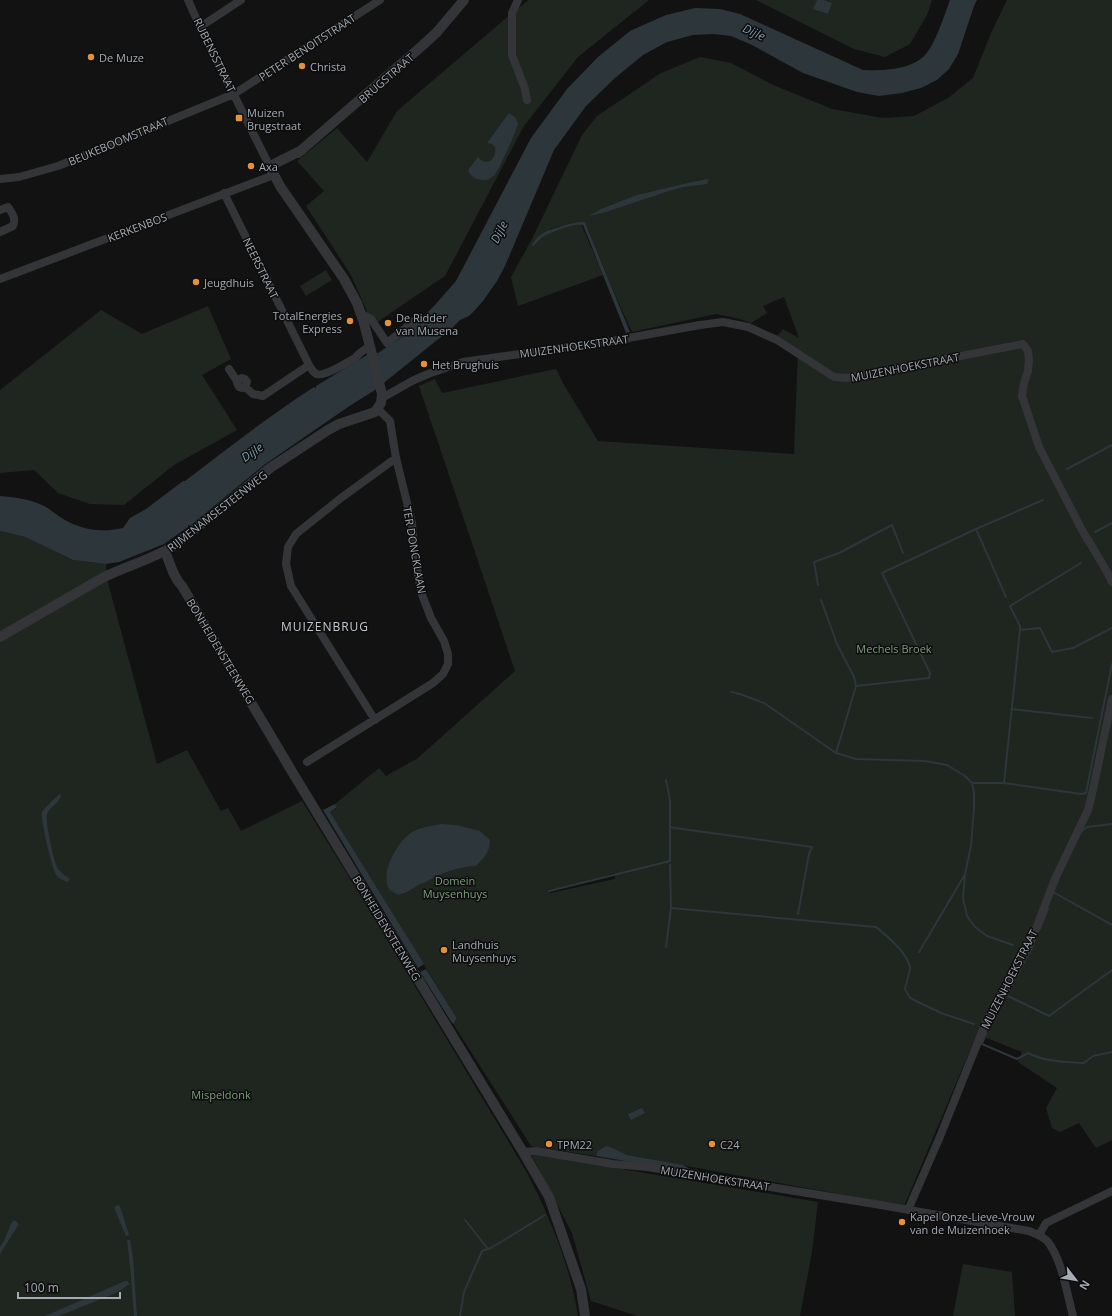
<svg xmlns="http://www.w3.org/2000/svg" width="1112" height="1316" font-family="'Open Sans',sans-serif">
	<rect width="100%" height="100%" fill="#121213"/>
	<path fill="#1f261f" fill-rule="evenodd" d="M529 0H649L578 57 524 126 445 276 373 325 351 275 306 206 324 191 297 161 337 128 367 162 397 111 512 13Z
		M756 0H932L927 15 910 44 885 57 854 49Z
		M1007 0H1112V1140L1096 1148 1079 1123 1060 1132 1052 1128 1046 1108 1057 1088 1018 1062 1022 1052 977 1034 904 1206 627 1155 619 1152 597 1154 596 1156 531 1146 454 1025 456 1020V1017L330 812 337 808 335 804 379 768 386 776 418 758 515 671 419 386 435 379 442 393 556 369 564 385 598 441 794 454 798 350 777 336 783 329 799 338 784 297 763 306 767 313 751 323 737 318 716 314 632 332 614 292 585 222 572 223 550 229 541 238C553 231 568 225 581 224L603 275 518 306 511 277 533 237 582 135 597 116 661 73 700 57 731 63 771 84 832 109 883 118 914 116 948 98 973 78 991 33ZM615 873V879L550 893 548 890 570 886Z
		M326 270 332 280 306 296 300 286Z
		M208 306 231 359 202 375 237 430 174 465 124 505 90 504 58 493 34 470 0 473V390L101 310 142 334Z
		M0 531 25 537 73 560 106 564 108 583 157 764 187 750 221 811 228 808 241 831 302 801 362 898 526 1171C550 1217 570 1265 578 1316H0Z
		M538 1155 818 1202 812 1252 800 1316H637L591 1301 572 1233 532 1156Z
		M963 1264 1012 1272 1015 1316H953Z"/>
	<path fill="#2c363b" d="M817 0H824L832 3 828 14 813 9Z
		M950 0H977L974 6 958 54 949 69 937 80 921 88 902 93 879 96 857 92 803 73 752 45 731 36 713 34 693 35 667 42 643 55 615 78 586 106 554 150 505 266 497 281 483 301 475 310 469 316 460 320 452 328 375 390 351 405 264 465 190 526 188 525V527L164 544 119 562 106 564 73 560 25 537 0 531V496C14 497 29 499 42 505 49 508 54 513 60 517 81 530 99 533 123 528L130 518 146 509 183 481H185C228 448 269 416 314 387L316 388V386L367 355 378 353 384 349 403 336 434 306 456 281 531 138 567 89 598 57 630 31 666 15 695 8 720 9 740 14 863 70C882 71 912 70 926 54 936 42 944 16 950 0Z
		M509 113 516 118 518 124 512 140 499 168 494 176 487 180C479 180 471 179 468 170L478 157C487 168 497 159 495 147L492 144 487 143Z
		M709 179 707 184 683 187 669 191 606 212 589 216 601 209 637 195 692 182Z
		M582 222H585L587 227 630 332 626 333 583 225C574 223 551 232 543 237 539 239 537 243 533 246L532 245C539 232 549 230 562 226 569 224 575 222 582 222Z
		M60 794H61C61 803 50 806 47 814 45 821 54 863 58 869 61 873 66 876 70 879L68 882C65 881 59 879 57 876 52 871 40 817 42 812 44 808 56 797 60 794Z
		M335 804 337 807 330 812 424 964 418 968 323 810Z
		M441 824 456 825 480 831 490 840C490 852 484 858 476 866 456 867 441 873 424 883H422C412 888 410 892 398 895 396 893 392 892 390 890 378 874 399 838 414 831 422 827 432 826 441 824Z
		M426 969 456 1017V1020L454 1024 452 1023 420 972Z
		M642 1108 645 1113 631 1120 628 1114Z
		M606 1146 610 1147 627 1155 683 1165 690 1169 698 1170 697 1173 596 1156 598 1151Z
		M117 1205 120 1206 129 1235 126 1236 115 1210V1207Z
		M14 1220 19 1224 0 1254V1247L4 1241 11 1224Z
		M127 1240H130L133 1257 137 1316H134L130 1266Z
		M125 1281H127L130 1284 116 1293 59 1316H45Z"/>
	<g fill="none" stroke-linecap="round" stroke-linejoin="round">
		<path stroke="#2c363b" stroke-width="2" d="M1067 469 1112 445
			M1095 532 1112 523
			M818 585 814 562 839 553 892 525 903 553
			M1006 597 976 529 1043 500
			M821 600 837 644 854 677 856 686
			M1020 630 1040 628 1052 652 1073 648 1112 628
			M731 692 740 694 764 703 836 753 856 759 925 761 947 765 965 776 972 783 974 792V808L971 846 965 874 963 898 967 916 975 927 987 936 1013 945
			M1012 709 1092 718
			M836 753 856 686 929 678 930 673 882 573 976 529
			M666 780 670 800V827
			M972 783H1004L1020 630V626L1010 606 1081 563
			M1004 783 1081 794 1086 793 1112 664
			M1081 832 1087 827 1112 824
			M670 865 671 908
			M549 891 670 861V827L675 828 812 847 809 854 798 914
			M1053 892 1112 925
			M1040 929 1048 909
			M1033 946 1006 995 1049 1016 1112 970
			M666 947 671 908 876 927C887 936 908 953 910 968 910 970 906 985 905 989L910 998 941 1013 974 1024
			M919 952 964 876
			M997 1011 1003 1001
			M986 1033 982 1044 1017 1059 1028 1053C1046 1062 1065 1062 1084 1063L1093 1056 1112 1052
			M465 1220 488 1249
			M460 1316 464 1292 482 1251 491 1248 545 1215"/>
		<path stroke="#333538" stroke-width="8" d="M188 0 200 27 270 167
			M518 0 512 13V55L525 89 527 100
			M200 27 241 0
			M0 179 19 177 58 166 234 94 380 0
			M224 193 309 365C311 368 313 373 317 374 324 377 348 362 355 358 360 353 363 349 370 347
			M0 210 8 207C13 214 16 219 13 226L0 232
			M0 279 274 175
			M362 314 371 319 387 343 414 321
			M229 369 237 381
			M245 387 247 382 245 379 242 378 238 380 237 383 239 387 242 388 245 387 253 394 263 396 309 365
			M382 398 412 381 428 374 463 362 612 341 700 325 723 322 748 327 777 340 834 377 846 378 1023 344 1028 351 1029 360 1028 371 1024 383 1022 396 1039 447 1082 530 1106 570 1112 582
			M375 720 291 586 286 564 288 547 296 534 341 498 396 458
			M307 762 433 683 443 674 448 664V654L444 641 431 618 421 592 415 559 412 523 396 458 390 421 378 409
			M523 1152 536 1151 613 1164 647 1167 875 1204 1029 1231C1036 1234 1043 1236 1048 1242 1062 1260 1067 1294 1073 1316
			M908 1210 939 1139 986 1022 1032 939 1055 879 1088 810 1092 794 1112 699
			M1039 1235 1046 1223 1112 1191"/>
		<path stroke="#333538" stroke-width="10" d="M298 153 423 45 437 32 464 0
			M165 551C170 563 173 577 182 586L294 775 523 1152 549 1197 581 1289 585 1316
			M0 637 104 577C127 566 152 559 174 546L270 468 328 430 339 424 375 412 381 403 382 394 364 323 357 303 344 279 280 186 270 167 276 163 302 150"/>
	</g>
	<g fill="#e49139" stroke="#0d0d0e" stroke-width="1.5">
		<circle cx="91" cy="57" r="4"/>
		<circle cx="302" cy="66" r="4"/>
		<rect x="235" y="114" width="8" height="8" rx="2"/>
		<circle cx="251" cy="166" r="4"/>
		<circle cx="196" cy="282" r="4"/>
		<circle cx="350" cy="321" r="4"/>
		<circle cx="388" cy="323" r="4"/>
		<circle cx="424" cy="364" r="4"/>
		<circle cx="444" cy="950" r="4"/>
		<circle cx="549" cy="1144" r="4"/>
		<circle cx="712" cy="1144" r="4"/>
		<circle cx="902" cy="1222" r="4"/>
	</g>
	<g text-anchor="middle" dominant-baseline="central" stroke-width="3" stroke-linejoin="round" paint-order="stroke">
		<g font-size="11" fill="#a4abb3" stroke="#0d0d0e">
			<text transform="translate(307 47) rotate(-33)">PETER BENOITSTRAAT</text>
			<text transform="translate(215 55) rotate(64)">RUBENSSTRAAT</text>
			<text transform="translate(386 78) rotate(-41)">BRUGSTRAAT</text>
			<text transform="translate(118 141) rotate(-23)">BEUKEBOOMSTRAAT</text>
			<text transform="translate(137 227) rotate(-21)">KERKENBOS</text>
			<text transform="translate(261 268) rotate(64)">NEERSTRAAT</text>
			<text transform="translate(574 346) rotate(-8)">MUIZENHOEKSTRAAT</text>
			<text transform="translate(905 367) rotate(-11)">MUIZENHOEKSTRAAT</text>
			<text transform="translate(217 511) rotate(-38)">RIJMENAMSESTEENWEG</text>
			<text transform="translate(415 550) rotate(80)">TER DONCKLAAN</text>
			<text transform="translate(221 651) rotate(59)">BONHEIDENSTEENWEG</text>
			<text transform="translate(387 928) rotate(59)">BONHEIDENSTEENWEG</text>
			<text transform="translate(1009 979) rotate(-63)">MUIZENHOEKSTRAAT</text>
			<text transform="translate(715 1178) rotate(9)">MUIZENHOEKSTRAAT</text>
		</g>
		<g font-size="11" fill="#a4abb3" stroke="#0d0d0e" text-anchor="start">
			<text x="99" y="57">De Muze</text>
			<text x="310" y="66">Christa</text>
			<text x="247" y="112">Muizen<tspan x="247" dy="13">Brugstraat</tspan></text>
			<text x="259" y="166">Axa</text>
			<text x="204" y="282">Jeugdhuis</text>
			<text x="342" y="315" text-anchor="end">TotalEnergies<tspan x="342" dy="13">Express</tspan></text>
			<text x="396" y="317">De Ridder<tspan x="396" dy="13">van Musena</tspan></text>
			<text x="432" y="364">Het Brughuis</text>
			<text x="452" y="944">Landhuis<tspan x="452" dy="13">Muysenhuys</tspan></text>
			<text x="557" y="1144">TPM22</text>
			<text x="720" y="1144">C24</text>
			<text x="910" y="1216">Kapel Onze-Lieve-Vrouw<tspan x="910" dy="13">van de Muizenhoek</tspan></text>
		</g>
		<g font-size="11" fill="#7f9d7c" stroke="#0d0d0e">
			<text x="894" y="648">Mechels Broek</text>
			<text x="455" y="880">Domein<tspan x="455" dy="13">Muysenhuys</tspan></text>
			<text x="221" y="1094">Mispeldonk</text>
		</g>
		<g font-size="12" font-style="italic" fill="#7d9dac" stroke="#0d0d0e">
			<text transform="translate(754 32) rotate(25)">Dijle</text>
			<text transform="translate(499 232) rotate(-63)">Dijle</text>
			<text transform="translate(252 452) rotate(-35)">Dijle</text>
		</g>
		<g font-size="12" letter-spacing="1" fill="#c5c9cf" stroke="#0d0d0e">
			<text x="325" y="626">MUIZENBRUG</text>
		</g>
	</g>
	<g transform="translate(1076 1280) rotate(121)" stroke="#0d0d0e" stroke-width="3" paint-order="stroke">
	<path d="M0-3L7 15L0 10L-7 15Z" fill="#a4abb3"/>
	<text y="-6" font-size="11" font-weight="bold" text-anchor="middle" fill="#a4abb3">N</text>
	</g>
	<path d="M18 1292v6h102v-6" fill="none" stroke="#a4abb3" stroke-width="2"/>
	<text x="24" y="1292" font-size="12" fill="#a4abb3" stroke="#0d0d0e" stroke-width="3" paint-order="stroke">100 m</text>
</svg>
